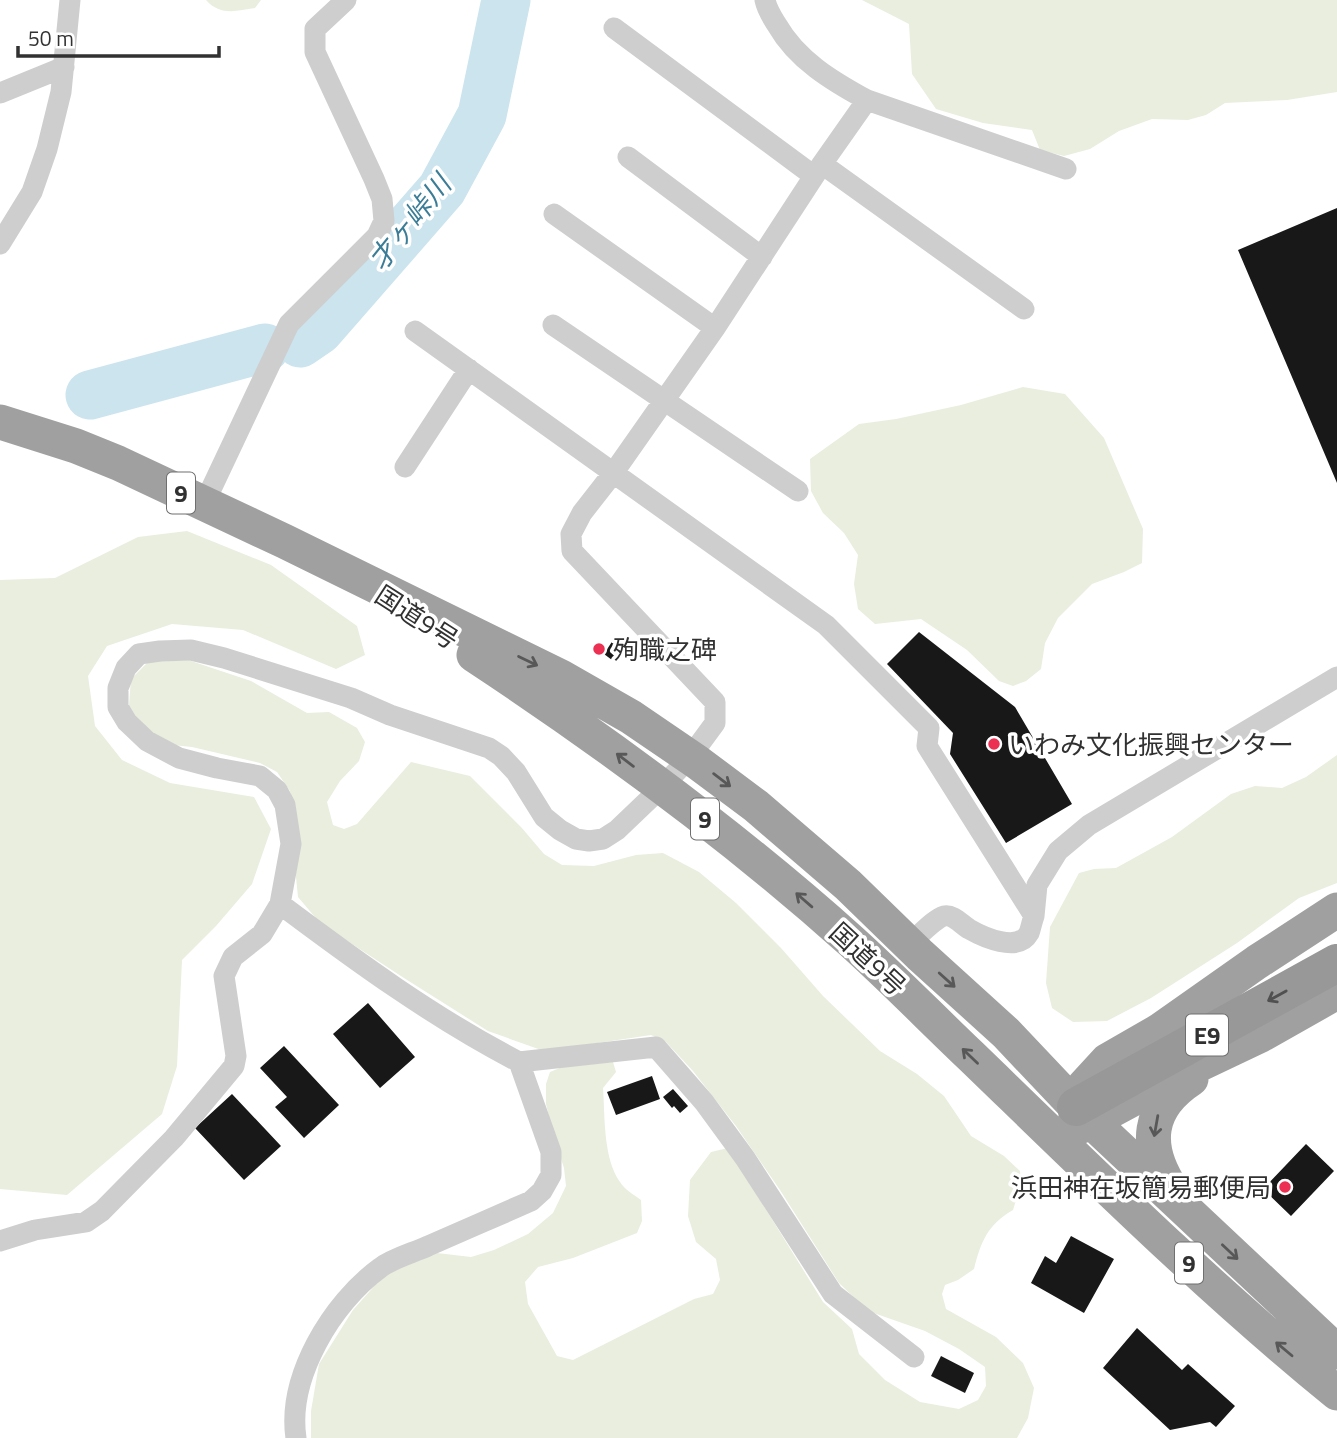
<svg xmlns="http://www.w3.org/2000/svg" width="1337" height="1438" font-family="'Titillium Web','Noto Sans JP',sans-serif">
	<rect width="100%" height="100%" fill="#fff"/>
	<path fill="#e9eedf" d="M206 0H261L255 8C236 11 220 16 206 0Z
		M862 0H1337V92L1287 100 1225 103 1206 115 1188 120 1152 119 1119 131 1090 149 1064 156 1040 150 1032 130 983 123 936 109 912 74 909 24Z
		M1023 387 1065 394 1104 438 1143 529 1142 563 1124 572 1092 584 1058 618 1045 643 1041 669 1026 681 1013 686 999 681 967 650 921 619 875 624 858 609 854 584 858 555 844 533 823 513 811 491 810 459 859 424 896 419 961 405Z
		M187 531 271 565 357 626 365 655 336 669 243 630 172 624 107 646 88 676 95 726 122 760 170 783 254 797 271 829 252 884 216 926 182 960 177 1066 162 1114 67 1195 0 1189V580L55 578 138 537Z
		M151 659 191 661 251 681 307 713 329 712 357 728 365 742 359 761 340 781 327 802 333 825 344 829 357 824 411 762 470 776 521 827 544 854 562 865 594 866 636 855 663 853 699 872 736 903 781 948 823 996 880 1051 917 1074 944 1096 971 1136 1004 1156 1020 1171 1021 1184 1013 1210C987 1225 981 1242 974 1269L958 1280 945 1285 942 1294 946 1309 996 1337 1023 1363 1034 1388 1028 1418 1017 1438H311V1411L319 1364 353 1310 386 1273 437 1253 471 1257 494 1250 528 1234 553 1213 566 1186 564 1168 553 1134 546 1104V1084L550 1072 562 1067 613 1062 616 1072 603 1088C605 1116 603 1158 620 1182 624 1189 634 1195 641 1200L642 1221 637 1233 573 1258 538 1267 525 1282 528 1304 557 1356 573 1360 694 1299 713 1294 720 1280 716 1259 696 1242 688 1216 690 1180 711 1152 728 1148 823 1302 852 1329 859 1354 885 1380 920 1402 959 1409 978 1400 986 1386 985 1367 959 1349 925 1331 868 1311 839 1283 780 1190 736 1126 693 1071 666 1042 651 1035 544 1051 488 1031 404 978 320 923 298 897 296 877 297 829 290 791 277 772 260 763 192 747 173 745 144 730 129 705 131 679Z
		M1337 755V883L1299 898 1237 943 1151 998 1107 1021 1073 1022 1052 1008 1046 983 1050 927 1079 873 1094 869 1116 868 1172 837 1231 794 1255 786 1282 788 1306 777Z"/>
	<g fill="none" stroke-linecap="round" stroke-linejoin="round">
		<path stroke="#cbe4ee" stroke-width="49" d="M300 343 319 330 442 189 482 115 506 0
			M90 395 265 348"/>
	</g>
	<path fill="#181818" d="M1337 208V483L1238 250Z
		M919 632 1015 707 1072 804 1006 843 950 754 953 733 887 664Z
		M615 637 623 643 612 660 604 654Z
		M368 1003 415 1057 380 1088 333 1034Z
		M284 1046 339 1105 304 1138 275 1107 287 1097 260 1068Z
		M652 1076 660 1099 616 1115 607 1092Z
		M673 1089 688 1106 680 1113 674 1106 672 1108 663 1097Z
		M232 1094 281 1146 244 1180 195 1128Z
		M1306 1144 1334 1171 1291 1216 1263 1189Z
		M1071 1236 1114 1259 1084 1313 1031 1283 1045 1256 1056 1263Z
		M1137 1328 1182 1370 1188 1364 1235 1406 1216 1427 1210 1422 1170 1430 1103 1368Z
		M941 1356 974 1373 965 1393 931 1376Z"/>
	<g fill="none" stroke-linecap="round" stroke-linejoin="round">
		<path stroke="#cecece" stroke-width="21" d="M765 0C767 10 772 17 777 25 797 60 832 81 867 100L1066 169
			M614 28 814 176
			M0 93 64 67
			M628 157 762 257
			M822 164 1024 309
			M554 214 715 328
			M0 244 32 192 47 149 61 92 70 0
			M553 325 798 491
			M415 331 826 625 929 728 927 746 1034 916C1032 921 1031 928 1029 933 1018 953 983 937 969 929 961 924 953 914 944 916 934 919 918 937 909 944
			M405 467 469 369
			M204 504 289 324 377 236 384 221 382 199 374 179 315 52V29L346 0
			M1034 916 1037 885 1058 851 1089 825 1337 677
			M519 1062 656 1047 704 1102 745 1158 833 1294 914 1357
			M0 1241 35 1230 86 1222 102 1211 174 1138 234 1066 236 1056 224 976 233 957 262 934 280 904
			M296 1438C287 1377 332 1303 380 1268 393 1258 413 1253 428 1246 462 1231 497 1216 531 1201L542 1191 551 1175V1152L519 1062C434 1018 356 961 280 904L291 844 285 805 277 790 260 776 217 768 179 758 147 741 127 722 118 707V688L126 668 139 654 160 651 191 650 224 658 351 698 390 715 489 748 501 756 516 772 544 817 560 830 576 839 589 841 603 839 617 830 662 787 690 757 715 723V702L572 551 571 534 582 513 614 472 715 328 822 164 867 100"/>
		<path stroke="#a0a0a0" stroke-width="35" d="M0 422 76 446 118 463 284 541 561 677 631 717 697 762 756 806 848 885 920 955 1006 1033 1076 1107 1337 1352
			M474 655C606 742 734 836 851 941 892 978 931 1018 971 1056 1090 1171 1208 1288 1337 1393
			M1076 1122V1107L1084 1086 1107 1061 1159 1031 1257 962 1337 910
			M1073 1129 1084 1125 1179 1074 1259 1036 1337 992
			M1172 1190C1143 1146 1147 1108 1191 1079"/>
		<path stroke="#989898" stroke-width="38" d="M1076 1107 1337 963"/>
	</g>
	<defs><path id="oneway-shaft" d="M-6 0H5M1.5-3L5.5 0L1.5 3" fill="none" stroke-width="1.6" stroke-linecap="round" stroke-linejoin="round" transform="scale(1.75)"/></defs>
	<g stroke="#585858">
		<use href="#oneway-shaft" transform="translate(528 661) rotate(26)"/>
		<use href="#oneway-shaft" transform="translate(625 760) rotate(-143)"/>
		<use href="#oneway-shaft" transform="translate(722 780) rotate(37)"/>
		<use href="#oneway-shaft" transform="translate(804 900) rotate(-139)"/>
		<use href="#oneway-shaft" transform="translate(947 980) rotate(42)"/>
		<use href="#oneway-shaft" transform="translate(970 1056) rotate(-136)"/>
		<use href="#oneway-shaft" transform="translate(1156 1126) rotate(100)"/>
		<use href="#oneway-shaft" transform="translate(1230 1252) rotate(43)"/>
		<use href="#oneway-shaft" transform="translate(1284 1349) rotate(-140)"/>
	</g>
	<use stroke="#505050" href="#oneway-shaft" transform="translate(1277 996) rotate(151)"/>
	<g fill="#eb3053" stroke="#fff" stroke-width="2.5">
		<circle cx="599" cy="649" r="7"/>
		<circle cx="994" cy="744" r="7"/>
		<circle cx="1285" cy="1187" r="7"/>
	</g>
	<g text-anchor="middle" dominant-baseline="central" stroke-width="7" stroke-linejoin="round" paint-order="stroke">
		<g fill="#fff" stroke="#6f6f6f" stroke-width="2">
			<rect x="167" y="472.5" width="28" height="41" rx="5"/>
			<rect x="691" y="798.5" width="28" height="41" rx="5"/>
			<rect x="1186" y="1014.5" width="42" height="41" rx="5"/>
			<rect x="1175" y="1242.5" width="28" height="41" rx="5"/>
		</g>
		<g font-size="24" font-weight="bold" fill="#313131">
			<text x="181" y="493">9</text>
			<text x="705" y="819">9</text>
			<text x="1207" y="1035">E9</text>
			<text x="1189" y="1263">9</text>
		</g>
		<g font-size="26" fill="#313131" stroke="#fff">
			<text transform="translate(417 617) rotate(33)">国道9号</text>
			<text transform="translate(868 959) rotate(43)">国道9号</text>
		</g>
		<g font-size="26" fill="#313131" stroke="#fff" text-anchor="start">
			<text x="613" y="649">殉職之碑</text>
			<text x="1008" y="744">いわみ文化振興センター</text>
			<text x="1271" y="1187" text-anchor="end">浜田神在坂簡易郵便局</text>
		</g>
		<g font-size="28" font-style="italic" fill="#3b7d97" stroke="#fff">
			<text transform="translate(409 222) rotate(-51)">才ヶ峠川</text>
		</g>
	</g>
	<path d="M18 46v10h201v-10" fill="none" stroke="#313131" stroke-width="3.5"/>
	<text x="28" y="46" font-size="21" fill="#313131" stroke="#ffffff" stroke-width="5" paint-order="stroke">50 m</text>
</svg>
